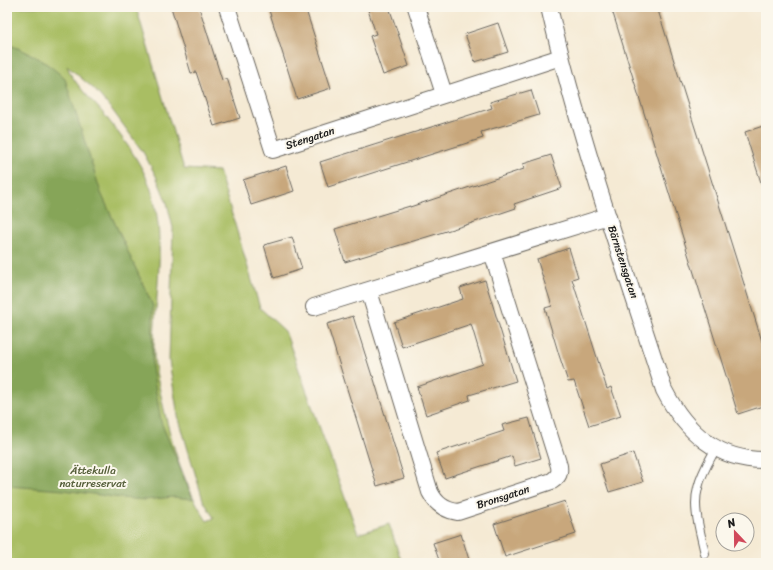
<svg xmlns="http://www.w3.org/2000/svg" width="773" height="570" font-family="Sriracha,sans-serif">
	<rect width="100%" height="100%" fill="#fbf7ec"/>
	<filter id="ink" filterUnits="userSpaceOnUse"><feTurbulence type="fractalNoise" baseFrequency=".025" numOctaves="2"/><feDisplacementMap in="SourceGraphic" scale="8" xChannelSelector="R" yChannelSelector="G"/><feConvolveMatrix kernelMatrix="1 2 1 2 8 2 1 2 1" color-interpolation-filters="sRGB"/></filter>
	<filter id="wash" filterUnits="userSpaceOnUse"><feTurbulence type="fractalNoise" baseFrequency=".012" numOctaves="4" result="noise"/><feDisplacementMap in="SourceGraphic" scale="16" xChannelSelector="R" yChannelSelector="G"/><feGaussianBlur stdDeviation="0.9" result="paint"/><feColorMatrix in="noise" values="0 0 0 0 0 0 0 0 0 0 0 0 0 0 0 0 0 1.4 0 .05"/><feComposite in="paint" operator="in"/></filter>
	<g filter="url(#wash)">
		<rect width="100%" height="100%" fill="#f5ead4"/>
		<path fill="#a9be63" stroke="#626d40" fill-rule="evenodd" d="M7 7H136L184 169 219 171 260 308 285 331 358 534 389 524 402 563H7ZM67 66 94 89 113 111 143 152 156 176 167 203 173 228 169 361 178 416 203 500 214 518 207 521C182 483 169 435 160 391 157 376 153 361 154 346 155 294 166 248 153 196 145 166 122 137 103 113 91 99 73 83 67 66Z"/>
		<path fill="#86a559" stroke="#51603a" d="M7 44C28 51 49 63 65 79L101 193 153 306 152 367 161 422 193 499 173 497 145 500 121 498 64 490 7 486Z"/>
		<g id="blocks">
			<path fill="#c8a77c" d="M171 7H199L222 80 227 78 240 118 214 126 196 72 191 73Z
				M268 7H305L331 88 297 99Z
				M367 7H389L409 66 383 75 370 36 376 34Z
				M611 7H657L766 354V405L738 414Z
				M498 23 508 52 475 62 465 34Z
				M531 90 539 115 481 132 483 138 328 187 320 162 492 108 490 102Z
				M766 125V188L763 189 745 132Z
				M551 155 562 188 514 204 516 208 469 224 345 262 335 229 410 206V207L524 169 523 164Z
				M286 166 294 191 251 205 243 180Z
				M292 237 302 269 274 278 264 245Z
				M569 248 578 277 572 279 607 389 611 387 621 416 589 426 574 381 568 382 559 355 545 308 552 306 537 259Z
				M485 280 516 381 469 395 470 400 426 415 417 387 483 364 471 324 402 347 394 322 463 299 460 288Z
				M353 316 372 376H373L404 478 377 486 327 324Z
				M529 418 541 458 515 466 512 456 445 478 436 453 504 431 502 425Z
				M633 453 643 482 609 492 600 464Z
				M565 501 576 534 505 557 494 524Z
				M461 534 470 563H440L433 543Z"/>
		</g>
	</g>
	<g filter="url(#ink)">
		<use href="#blocks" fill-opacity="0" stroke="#68645c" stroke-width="1"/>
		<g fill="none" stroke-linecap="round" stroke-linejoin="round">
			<g stroke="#68645c" stroke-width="10">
				<path id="lane" d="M705 554C701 533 692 509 698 488 701 474 709 461 716 448"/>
			</g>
			<g stroke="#68645c" stroke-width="18">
				<path id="street" d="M227 7 273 150 561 57
					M416 7 444 94
					M549 7C579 137 623 263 664 390 685 431 718 461 766 460
					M369 291 430 492C436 504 444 510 458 512L552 481C559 476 560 473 559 466L492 252
					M314 307 608 216"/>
			</g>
			<use href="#lane" stroke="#fff" stroke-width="8"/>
			<use href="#street" stroke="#fff" stroke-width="16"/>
		</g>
	</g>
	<g text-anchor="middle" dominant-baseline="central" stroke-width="4" stroke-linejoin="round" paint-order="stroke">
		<g font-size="11" fill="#1c1c1c" stroke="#fbf7ec">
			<text transform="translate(310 138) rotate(-18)">Stengatan</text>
			<text transform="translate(623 262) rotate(72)">Bärnstensgatan</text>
			<text transform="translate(503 497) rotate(-18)">Bronsgatan</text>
		</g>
		<g font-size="11" fill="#545d38" stroke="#fbf7ec">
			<text x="93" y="470">Ättekulla<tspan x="93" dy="13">naturreservat</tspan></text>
		</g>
	</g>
	<rect width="773" height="570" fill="none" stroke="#fbf7ec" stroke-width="24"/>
	<g transform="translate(735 532) rotate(338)"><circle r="19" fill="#fbf7ec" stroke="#a29f99"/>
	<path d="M0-3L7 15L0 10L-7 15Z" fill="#d1495b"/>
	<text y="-6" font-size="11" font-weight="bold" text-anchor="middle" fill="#1c1c1c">N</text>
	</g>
</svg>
